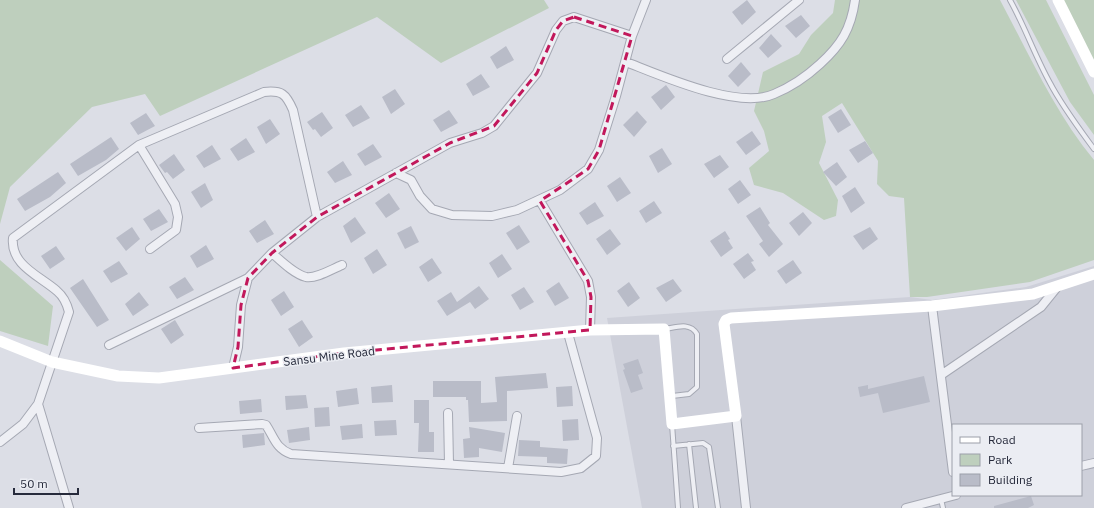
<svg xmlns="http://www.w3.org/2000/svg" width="1094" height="508" font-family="'IBM Plex Sans',sans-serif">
	<rect width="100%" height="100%" fill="#dcdee6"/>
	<path fill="#ced0da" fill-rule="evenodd" d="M1094 266V508H642L607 318 910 297 932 300 1026 287ZM953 425H1081V495H953Z"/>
	<path fill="#becfbd" d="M0 0H544L549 8 441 63 377 17 160 116 145 94 92 107 10 187 0 224Z
		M835 0H1000C1029 54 1055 113 1094 160V260L1030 282 927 297H910L904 198 889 196 877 184 878 161 842 103 822 116 826 142 819 163 838 200 836 216 824 220 783 193 754 185 749 168 769 151 764 131 754 111 763 72 799 54 811 35 833 13Z
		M1016 0H1046L1094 95V135L1070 102Z
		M1063 0H1094V62Z
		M0 260 53 306 48 346 0 331Z"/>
	<path fill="#b9bcc8" d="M747 0 756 12 742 25 732 12Z
		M801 15 810 26 796 38 785 26Z
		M771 34 782 46 768 58 759 48Z
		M506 46 514 60 497 69 490 57Z
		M741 62 751 74 738 87 728 76Z
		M481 74 490 87 473 96 466 84Z
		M666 85 675 97 661 110 651 97Z
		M395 89 405 104 391 114 382 97Z
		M361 105 370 118 353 127 345 115Z
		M841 109 851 125 838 133 828 117Z
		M449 110 458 123 441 132 433 120Z
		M637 111 647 122 634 137 623 125Z
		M322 112 333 128 321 137 315 129 313 130 307 122Z
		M146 113 155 126 138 135 130 123Z
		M270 119 280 134 266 144 257 127Z
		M752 131 761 144 746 155 736 142Z
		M111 137 119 149 106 160 78 176 70 164Z
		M246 138 255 152 238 161 230 149Z
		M865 141 873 153 858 163 849 150Z
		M373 144 382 157 365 166 357 154Z
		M212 145 221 159 204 168 196 156Z
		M662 148 672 164 658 173 649 156Z
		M174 154 185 170 173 179 167 172 165 173 159 165Z
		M720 155 729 167 714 178 704 164Z
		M343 161 352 175 335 183 327 172Z
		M837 162 847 177 836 186 823 172Z
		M58 172 66 183 50 197 25 211 17 199Z
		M620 177 631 193 617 202 607 186Z
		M740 180 751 195 738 204 728 189Z
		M205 183 213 200 201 208 191 192Z
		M855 187 865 203 851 213 842 196Z
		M389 193 400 209 386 218 375 203Z
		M654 201 662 213 646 223 639 211Z
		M595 202 604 216 587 225 579 213Z
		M760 207 770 223 768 225 783 244 769 257 759 244 763 241 746 216Z
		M159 209 168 222 151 231 143 219Z
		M803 212 812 223 799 236 789 223Z
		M355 217 366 233 351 243 343 226Z
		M265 220 274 234 257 243 249 231Z
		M519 225 530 242 517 250 506 233Z
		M411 226 419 242 405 249 397 233Z
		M132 227 140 239 126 251 116 238Z
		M870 227 878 239 863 250 853 236Z
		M610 229 621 244 607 255 596 239Z
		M725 231 730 239 728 240 733 248 721 257 710 241Z
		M206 245 214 259 197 268 190 256Z
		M56 246 65 259 50 269 41 256Z
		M377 249 387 265 373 274 364 258Z
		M748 253 754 261 751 262 756 270 744 279 733 264Z
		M502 254 512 269 498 278 489 263Z
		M432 258 442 273 428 282 419 267Z
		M793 260 802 273 786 284 777 271Z
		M119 261 128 274 111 283 103 271Z
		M185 277 194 290 177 299 169 287Z
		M83 279 109 320 97 327 70 288Z
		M673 279 682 291 666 302 656 288Z
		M559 282 569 298 555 306 546 291Z
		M629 282 640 298 628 307 617 291Z
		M479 286 489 299 475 309 470 302 447 316 437 301 451 292 457 302Z
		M524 287 534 302 520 310 511 295Z
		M284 291 294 307 281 316 271 300Z
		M139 292 149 305 133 316 125 304Z
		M175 320 184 335 171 344 161 329Z
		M302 320 313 337 299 347 288 329Z
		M638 359 643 373 638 375 643 389 631 393 623 370 625 369 623 364Z
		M546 373 548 388 507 391V421L469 422 468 400H466V397H433V381H481V403L497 402 495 377Z
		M924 376 930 402 883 413 878 393 860 397 858 387 868 385V389Z
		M392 385 393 402 372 403 371 387Z
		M572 386 573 406 557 407 556 387Z
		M357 388 359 404 338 407 336 391Z
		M306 395 308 408 286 410 285 396Z
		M261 399 262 412 240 414 239 401Z
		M414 400H429V432H434V452H418L419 423H414Z
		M329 407 330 426 315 427 314 408Z
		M578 419 579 440 563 441 562 420Z
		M396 420 397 435 375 436 374 421Z
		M362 424 363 438 342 440 340 426Z
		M309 427 310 440 289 443 287 430Z
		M469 427 505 433 502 452 479 448V457L464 458 463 439 470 438Z
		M264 433 265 445 243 448 242 435Z
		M519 440 540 441V447L568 449 567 464 547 463V457L518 456Z
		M1031 496 1034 505 1028 508H994V506Z"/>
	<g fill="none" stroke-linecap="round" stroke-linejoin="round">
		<g stroke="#a5a8b3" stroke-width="6">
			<path id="lane" d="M1010 0C1025 27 1035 56 1050 83 1062 106 1078 127 1094 149
				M665 329C677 327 690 322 697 334V387L689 394 672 396
				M672 424 678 508
				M689 444 696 508
				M673 446 703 443 709 447 718 508
				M941 499 943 508"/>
		</g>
		<g stroke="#a5a8b3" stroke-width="10">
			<path id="street" d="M727 59 799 0
				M626 62C662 76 738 110 774 94 791 87 807 76 820 64 841 45 851 29 855 0
				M396 173 411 180 420 196 432 209 452 215 492 216 517 210 560 190 588 169 599 150 616 96 632 36 646 0
				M540 201 588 281 591 297 590 330
				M150 249 176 230 178 217 175 204 139 145 264 92C282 90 286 94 293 110L317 217
				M272 253C281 261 294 274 306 277 316 279 332 269 342 265
				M932 306 953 472
				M109 345 248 278
				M233 368 238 347 241 305 248 278 272 253 317 217 450 143 482 133 494 126 537 73 556 30 563 21 574 17 632 36
				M941 375 1041 307 1058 286
				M38 404 69 508
				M448 413 449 464
				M736 416 746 508
				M199 428 262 424 266 425C274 437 276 449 291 454L561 472 581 468 596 456 597 438 568 333
				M0 442 23 424 38 404 69 312C67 304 63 296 57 291 40 276 10 265 13 238L139 145
				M1081 466 1094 463
				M508 468 517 416
				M906 508 956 495"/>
		</g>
		<use href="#lane" stroke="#eeeff4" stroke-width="4"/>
		<use href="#street" stroke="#eeeff4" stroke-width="8"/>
		<path stroke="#fff" stroke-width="11" d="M1058 0 1094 72
			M0 341 52 362 118 376 159 378 344 353 590 330 664 329 672 424 736 416 724 324 726 320 731 318 932 306 1033 294 1094 274"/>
	</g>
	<path fill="none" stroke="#c2185b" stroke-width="3" stroke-dasharray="8 5" stroke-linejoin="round" d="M574 17 632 36 599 150 588 169 540 201 588 281 591 297 590 330 344 353 233 368 238 347 241 305 248 278 272 253 317 217 450 143 494 126 537 73 556 30 563 21Z"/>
	<g text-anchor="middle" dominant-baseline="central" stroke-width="3" stroke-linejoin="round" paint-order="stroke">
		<g font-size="12" fill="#262a3b" stroke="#ebedf3">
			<text transform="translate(329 356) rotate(-7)">Sansu Mine Road</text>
		</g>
	</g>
	<rect x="952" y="424" width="130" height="72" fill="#ebedf3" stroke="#9c9fa9"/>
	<rect x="960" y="437" width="20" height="6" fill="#ffffff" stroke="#9c9fa9"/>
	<text x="988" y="444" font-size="12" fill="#262a3b">Road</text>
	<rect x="960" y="454" width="20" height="12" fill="#becfbd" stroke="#9c9fa9"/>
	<text x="988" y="464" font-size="12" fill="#262a3b">Park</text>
	<rect x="960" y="474" width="20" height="12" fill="#b9bcc8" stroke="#9c9fa9"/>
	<text x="988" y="484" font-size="12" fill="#262a3b">Building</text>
	<path d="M14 488v6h64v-6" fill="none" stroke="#262a3b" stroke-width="2"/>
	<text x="20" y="488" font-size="12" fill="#262a3b" stroke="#ebedf3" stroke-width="3" paint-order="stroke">50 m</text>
</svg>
